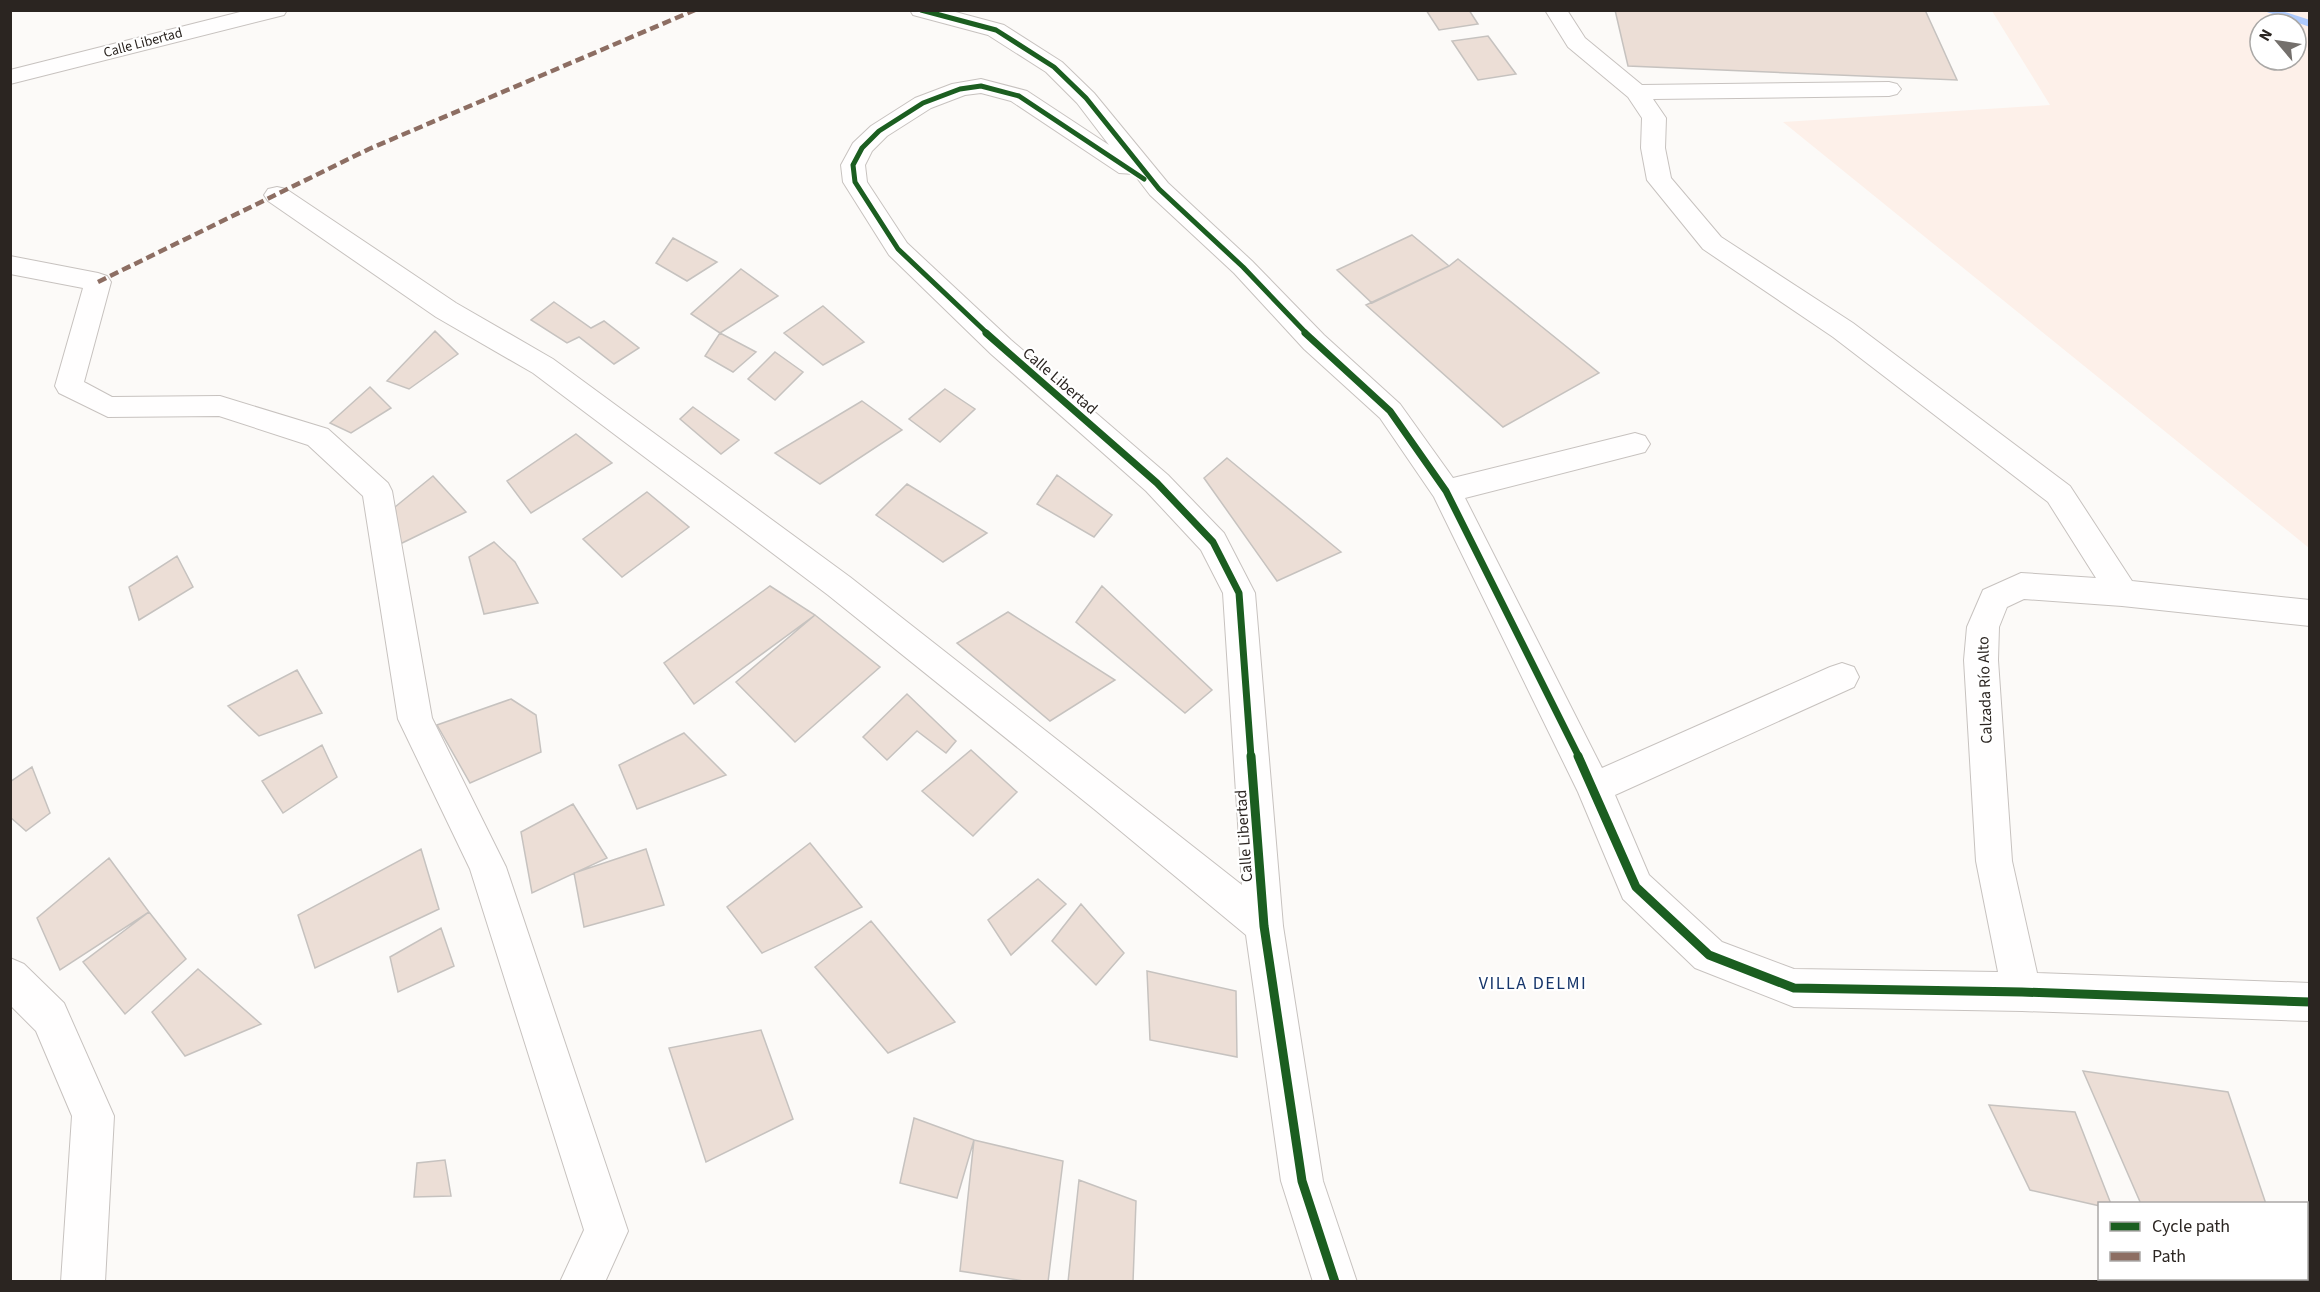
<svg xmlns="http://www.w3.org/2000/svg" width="2320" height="1292" font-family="'Source Sans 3',sans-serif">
	<rect width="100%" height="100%" fill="#fcfaf8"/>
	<path fill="#fdf0e9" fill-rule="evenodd" d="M1992 11H2309V548L1783 122 2050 105ZM2260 24H2296V60H2260Z"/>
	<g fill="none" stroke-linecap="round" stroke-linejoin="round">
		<path fill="#aecafc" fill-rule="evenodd" d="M2261 10H2279L2310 20V27Z"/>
	</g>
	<path fill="#ecded6" stroke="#c6c2bf" stroke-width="1.5" d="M1426 10H1469L1478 24 1439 30Z
		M1615 10H1925L1957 80 1628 66Z
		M1488 36 1516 74 1478 80 1452 41Z
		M1412 235 1449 266 1372 303 1337 270Z
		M673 238 717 262 687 281 656 263Z
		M1458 259 1599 373 1503 427 1366 305 1449 266Z
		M741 269 778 296 720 333 691 314Z
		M554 302 591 328 604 321 639 348 614 364 579 337 567 343 531 320Z
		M823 306 864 342 823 365 784 333Z
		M435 331 458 354 409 389 387 381Z
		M720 333 756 352 733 372 705 356Z
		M775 352 803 372 775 400 748 379Z
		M370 387 391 408 351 433 330 423Z
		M945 389 975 409 940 442 909 419Z
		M862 401 902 430 820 484 775 453Z
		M693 407 739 440 721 454 680 419Z
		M576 434 612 463 531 513 507 481Z
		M1227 458 1341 552 1277 581 1204 478Z
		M1057 475 1112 515 1094 537 1037 504Z
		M433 476 466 512 400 544 395 507Z
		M907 484 987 533 943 562 876 515Z
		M647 492 689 527 622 577 583 539Z
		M494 542 515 562 538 603 484 614 469 557Z
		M177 556 193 587 139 620 129 587Z
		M770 586 815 615 694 704 664 663Z
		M1102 586 1212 690 1185 713 1076 622Z
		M1008 612 1115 680 1050 721 957 643Z
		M815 615 880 667 795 742 736 682Z
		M297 670 322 713 259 736 228 706Z
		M907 694 956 741 946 753 917 731 887 760 863 737Z
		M511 699 536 715 541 752 470 783 437 725Z
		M684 733 726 775 637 809 619 765Z
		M322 745 337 777 283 813 262 781Z
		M971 750 1017 792 973 836 922 791Z
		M32 767 50 813 26 831 10 817V782Z
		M573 804 607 858 532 893 521 832Z
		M810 843 862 907 762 953 727 907Z
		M421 849 439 909 315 968 298 915Z
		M646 849 664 905 584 927 574 873Z
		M109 858 149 912 60 970 37 918Z
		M1038 879 1066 904 1011 955 988 920Z
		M1081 904 1124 953 1096 985 1052 941Z
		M149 912 186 959 125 1014 83 962Z
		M871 921 955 1022 888 1053 815 967Z
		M441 928 454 966 398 992 390 957Z
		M198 969 261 1024 185 1056 152 1012Z
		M1147 971 1236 991 1237 1057 1150 1040Z
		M761 1030 793 1119 706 1162 669 1048Z
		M2083 1071 2228 1092 2266 1204H2141Z
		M1989 1105 2075 1112 2111 1204H2100V1206L2030 1190Z
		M914 1118 974 1140 957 1198 900 1183Z
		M974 1140 1063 1161 1048 1282H1030L960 1271Z
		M445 1160 451 1196 414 1197 417 1163Z
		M1079 1180 1136 1201 1133 1282H1068Z"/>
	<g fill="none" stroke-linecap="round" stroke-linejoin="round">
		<g stroke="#c7c2bf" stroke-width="2">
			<path id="minor" d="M248 10H287L284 15 10 84V70Z
				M910 10H948L1004 25 1062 62 1094 93 1168 183 1252 261 1324 335 1400 404 1453 478 1635 433 1645 436 1650 444 1645 452 1465 498 1602 768 1830 667 1842 663 1854 667 1859 677 1854 687 1615 795 1649 875 1722 942 1794 969 1998 972 1976 861 1964 660 1967 627 1983 590 2021 573 2096 578 2048 502 1833 337 1703 249 1647 180 1641 148 1642 118 1628 97 1568 47 1545 10H1567L1585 38 1642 85 1889 82 1897 84 1901 89 1897 94 1889 96 1653 99 1666 118 1665 148 1671 178 1721 237 1853 323 2070 486 2132 581 2310 600V626L2122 606 2024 599 2007 607 1999 627 1998 660 2012 861 2037 973 2310 983V1021L2022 1011 1794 1007 1695 968 1623 899 1578 792 1434 497 1380 418 1304 349 1234 273 1150 195 1134 174 1119 173 1011 101 981 93 965 95 931 108 887 136 872 151 865 165 867 182 907 243 1011 340 1168 475 1224 533 1255 593 1283 926 1323 1181 1357 1282H1313L1281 1181 1246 935 1094 809 828 595 533 373 436 317 268 201 264 195 268 189 277 187 286 189 456 303 553 359 850 577 1242 885 1223 593 1201 550 1146 491 991 354 889 255 843 182 841 165 853 143 871 126 915 98 952 84 981 79 1027 91 1109 145 1077 103 1046 72 988 35 913 15Z
				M10 256 98 273 107 276 111 282 84 382 112 397 220 396 328 429 388 483 392 491 432 718 506 867 628 1231 605 1282H560L584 1230 470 869 398 719 363 496 308 445 219 416 108 417 59 393 55 386 83 288 10 274Z
				M10 958 24 964 64 1003 114 1116 105 1282H61L72 1116 36 1031 10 1005Z"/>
		</g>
		<use href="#minor" fill="#fffefe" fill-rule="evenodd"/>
		<path stroke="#8d6e63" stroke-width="4.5" stroke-dasharray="9 4.5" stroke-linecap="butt" d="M98 282 369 149 695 10"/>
		<g stroke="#fff" stroke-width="8">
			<path id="cycleway-far2" d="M921 10 996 30 1054 67 1086 98 1159 189 1243 267 1307 334
				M988 334 898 249 855 182 853 165 862 148 879 131 923 103 960 89 981 86 1019 96 1144 179"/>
		</g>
		<g stroke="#fff" stroke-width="10">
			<path id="cycleway-far1" d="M986 333 1157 483 1213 542 1239 593 1251 757
				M1305 333 1390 411 1446 491 1579 757"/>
		</g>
		<g stroke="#fff" stroke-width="13">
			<path id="cycleway" d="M1251 756 1264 926 1302 1181 1335 1282
				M1578 756 1636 887 1709 955 1794 988 2022 992 2310 1002"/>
		</g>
		<use href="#cycleway-far2" stroke="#1b5e20" stroke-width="5"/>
		<use href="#cycleway-far1" stroke="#1b5e20" stroke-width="7"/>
		<use href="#cycleway" stroke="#1b5e20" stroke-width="9"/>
	</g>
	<g text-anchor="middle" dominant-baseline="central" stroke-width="4.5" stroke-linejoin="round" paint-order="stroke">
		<g font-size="14" fill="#2b2521" stroke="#fff">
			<text transform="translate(143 43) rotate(-15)">Calle Libertad</text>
		</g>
		<g font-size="16" fill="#2b2521" stroke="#fff">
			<text transform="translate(1060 381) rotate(41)">Calle Libertad</text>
			<text transform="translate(1985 690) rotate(-92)">Calzada Río Alto</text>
			<text transform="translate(1244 836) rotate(-94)">Calle Libertad</text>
		</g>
		<g font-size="18" letter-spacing="1.5" fill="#16356a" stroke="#fff">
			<text x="1533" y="983">VILLA DELMI</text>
		</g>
	</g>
	<rect width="2320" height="1292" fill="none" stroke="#2b2521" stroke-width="24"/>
	<rect x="2098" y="1202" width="210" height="78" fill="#ffffff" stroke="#aaa8a6" stroke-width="1.5"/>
	<rect x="2110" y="1222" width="30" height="9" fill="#1b5e20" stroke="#aaa8a6" stroke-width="1.5"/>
	<text x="2152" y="1232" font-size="18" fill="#2b2521">Cycle path</text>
	<rect x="2110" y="1252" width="30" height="9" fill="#8d6e63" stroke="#aaa8a6" stroke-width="1.5"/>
	<text x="2152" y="1262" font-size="18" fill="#2b2521">Path</text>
	<g transform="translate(2278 42) rotate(299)"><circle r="28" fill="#ffffff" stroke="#aaa8a6" stroke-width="1.5"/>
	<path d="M0-4.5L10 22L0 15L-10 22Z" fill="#74706c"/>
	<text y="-9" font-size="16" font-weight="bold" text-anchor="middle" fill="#2b2521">N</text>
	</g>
</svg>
